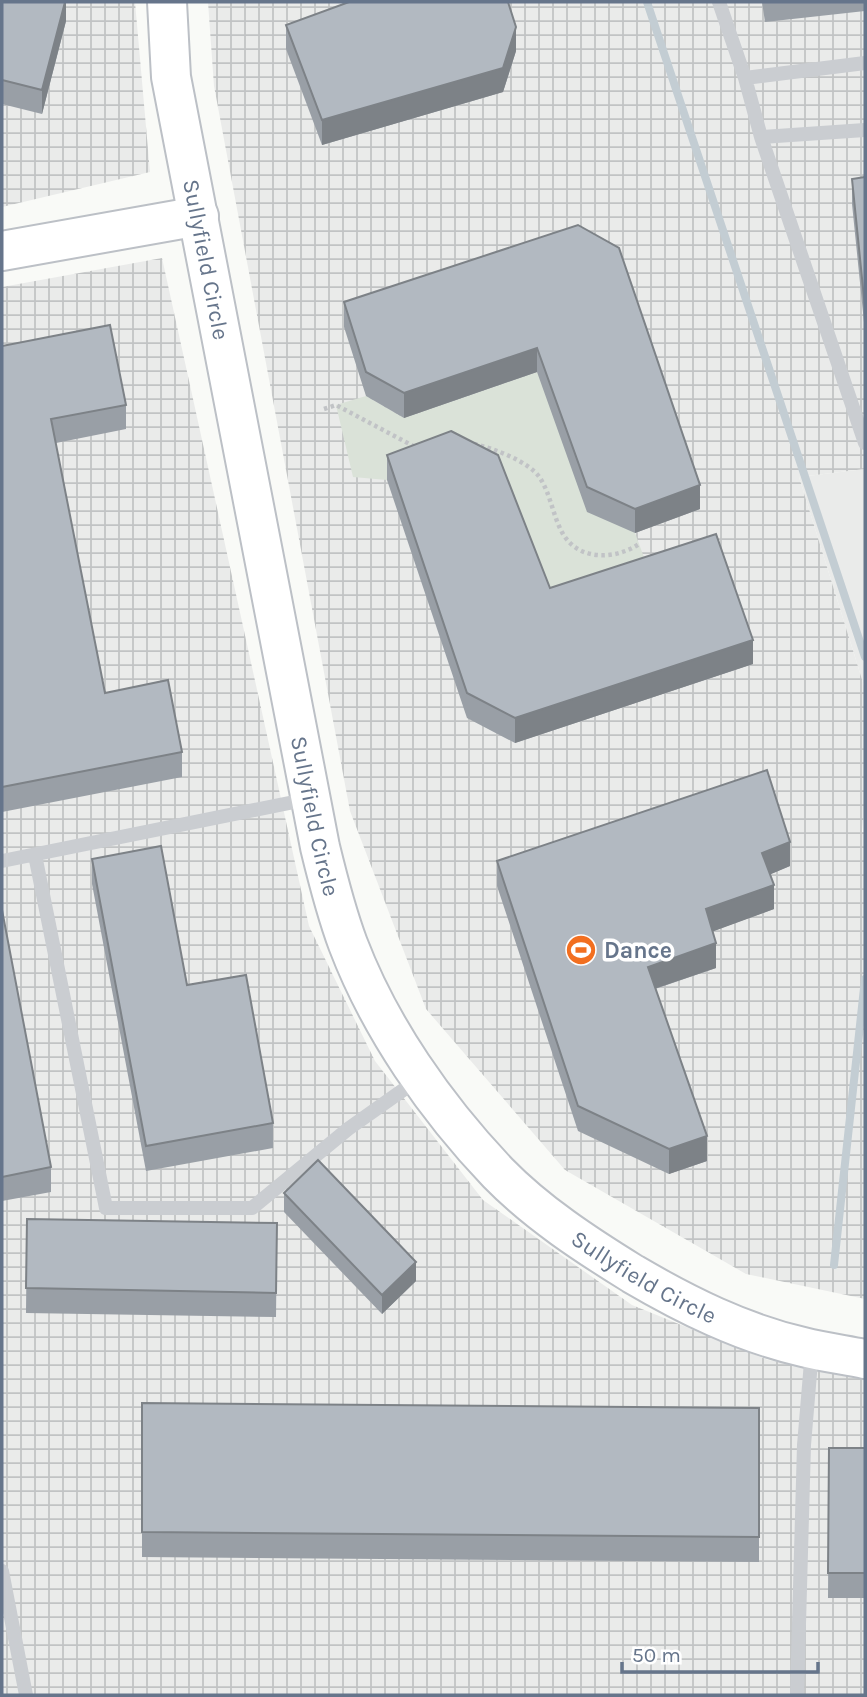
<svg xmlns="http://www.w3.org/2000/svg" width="867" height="1697" font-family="Karla,sans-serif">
	<defs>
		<pattern id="industrial-grid" width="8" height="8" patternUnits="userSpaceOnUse" patternTransform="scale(1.75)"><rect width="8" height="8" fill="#eaebea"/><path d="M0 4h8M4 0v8" fill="none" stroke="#c1c3c4"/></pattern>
	</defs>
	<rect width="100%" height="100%" fill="#f9faf7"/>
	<path fill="#eaebea" d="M865 469V689L799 477Z"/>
	<path fill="url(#industrial-grid)" d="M2 2H135L150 172 2 207Z
		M208 2H865V469L799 477 865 689V805L862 832H865V1299L746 1274 565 1170 426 1009 350 811 214 86Z
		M162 258 309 926 375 1061 483 1200 632 1305 768 1360 865 1378V1695H2V287Z"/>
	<path fill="#dae2d8" d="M537 372 635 533 652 579 550 613 387 480 353 477 336 405 366 396 404 418Z"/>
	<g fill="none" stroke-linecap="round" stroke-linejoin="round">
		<path stroke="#c3cdd3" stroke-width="8" d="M647 2 865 657
			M834 1265 865 979"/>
		<g stroke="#bcc0c6" stroke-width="42">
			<g id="secondary">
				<path id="s1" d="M167 2 171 77 320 847C328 880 336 912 348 944 380 1028 436 1108 498 1173 537 1213 586 1245 633 1274 686 1305 742 1333 803 1347 823 1352 845 1355 865 1359"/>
				<path d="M2 251 199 216"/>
			</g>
		</g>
		<path stroke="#c1c3c6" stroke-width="4.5" stroke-dasharray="3.5 3.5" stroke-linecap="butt" d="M324 409 336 405 417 448
			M474 444C493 448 530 462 540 478 551 495 553 517 563 534 579 561 615 560 639 544"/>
		<path stroke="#cacdd1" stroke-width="14" d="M719 2 745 78 761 137 865 443
			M745 78 865 63
			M761 137 865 130
			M35 855 106 1208H252L348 1129 420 1078
			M2 861 309 799
			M2 1571 26 1695
			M797 1695 804 1445 812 1350"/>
		<use href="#secondary" stroke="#fff" stroke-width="38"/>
	</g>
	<path fill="#999fa6" d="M2 2H66V21L42 114 2 104Z
		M762 2H865V11L765 22Z
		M286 25 516 51 503 92 322 145 286 49Z
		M865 177V332L852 204V179Z
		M578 225 700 509 635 533 587 512 537 372 404 418 366 396 344 327V302Z
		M2 346 126 405V429L56 443 105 693 182 752V777L2 812Z
		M387 455 550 588 753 664 515 743 467 718 387 480Z
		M92 859 187 985 273 1123V1148L146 1171 92 884Z
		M497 861 790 866 770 874 774 909 713 931 716 968 655 989 707 1161 669 1174 578 1131 497 886Z
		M2 910 51 1167V1192L2 1201Z
		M284 1193 416 1281 382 1314 284 1212Z
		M27 1219 277 1223 276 1317 26 1313Z
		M142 1403 759 1408V1562L142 1557Z
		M829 1448H865V1598H828Z"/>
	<path fill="#7d8287" d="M65 2H66V21L42 114V90Z
		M516 27V51L503 92 322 145V120Z
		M537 348V372L404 418V393Z
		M700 485V509L635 533V509Z
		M753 640V664L515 743V718Z
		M790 842V866L762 878V853Z
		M774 885V909L706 934V909Z
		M716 943V968L648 991V967Z
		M707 1136V1161L669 1174V1149Z
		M416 1262V1281L382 1314V1295Z"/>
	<path fill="#b2b9c1" stroke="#7d8287" stroke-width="2" d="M2 2H65L42 90 2 80Z
		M349 2H508L516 27 503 68 322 120 286 25Z
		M865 177V308L852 179Z
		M578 225 619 248 700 485 635 509 587 487 537 348 404 393 366 372 344 302Z
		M110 325 126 405 51 419 105 693 168 680 182 752 2 787V346Z
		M451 431 498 455 550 588 716 534 753 640 515 718 467 693 387 455Z
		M767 770 790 842 762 853 774 885 706 909 716 943 648 967 707 1136 669 1149 578 1106 497 861Z
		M161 846 187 985 246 975 273 1123 146 1146 92 859Z
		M2 910 51 1167 2 1177Z
		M318 1160 416 1262 382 1295 284 1193Z
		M27 1219 277 1223 276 1293 26 1288Z
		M142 1403 759 1408V1537L142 1532Z
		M829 1448H865V1573H828Z"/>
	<defs>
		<g id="stadium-disc" transform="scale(1.575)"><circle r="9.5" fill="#f26f20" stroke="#fff"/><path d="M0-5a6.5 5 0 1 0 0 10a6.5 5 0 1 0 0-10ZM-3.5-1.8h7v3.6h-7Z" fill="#fff"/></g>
	</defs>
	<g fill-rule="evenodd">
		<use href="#stadium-disc" x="581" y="950"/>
	</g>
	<g text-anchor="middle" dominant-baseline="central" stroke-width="7" stroke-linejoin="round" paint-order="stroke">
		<g font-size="23" fill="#66758b" stroke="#fff">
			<text stroke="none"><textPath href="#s1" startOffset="261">Sullyfield Circle</textPath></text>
			<text stroke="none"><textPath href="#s1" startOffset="828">Sullyfield Circle</textPath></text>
			<text stroke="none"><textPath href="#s1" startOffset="1416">Sullyfield Circle</textPath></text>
		</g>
		<g font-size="23" font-weight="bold" fill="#66758b" stroke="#fff" text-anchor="start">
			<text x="604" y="950">Dance</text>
		</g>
	</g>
	<rect width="867" height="1697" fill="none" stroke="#66758b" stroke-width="7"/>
	<path d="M622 1662v10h196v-10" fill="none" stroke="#66758b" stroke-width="3.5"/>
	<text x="632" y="1662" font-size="21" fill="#66758b" stroke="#ffffff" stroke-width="5" paint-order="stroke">50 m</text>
</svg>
